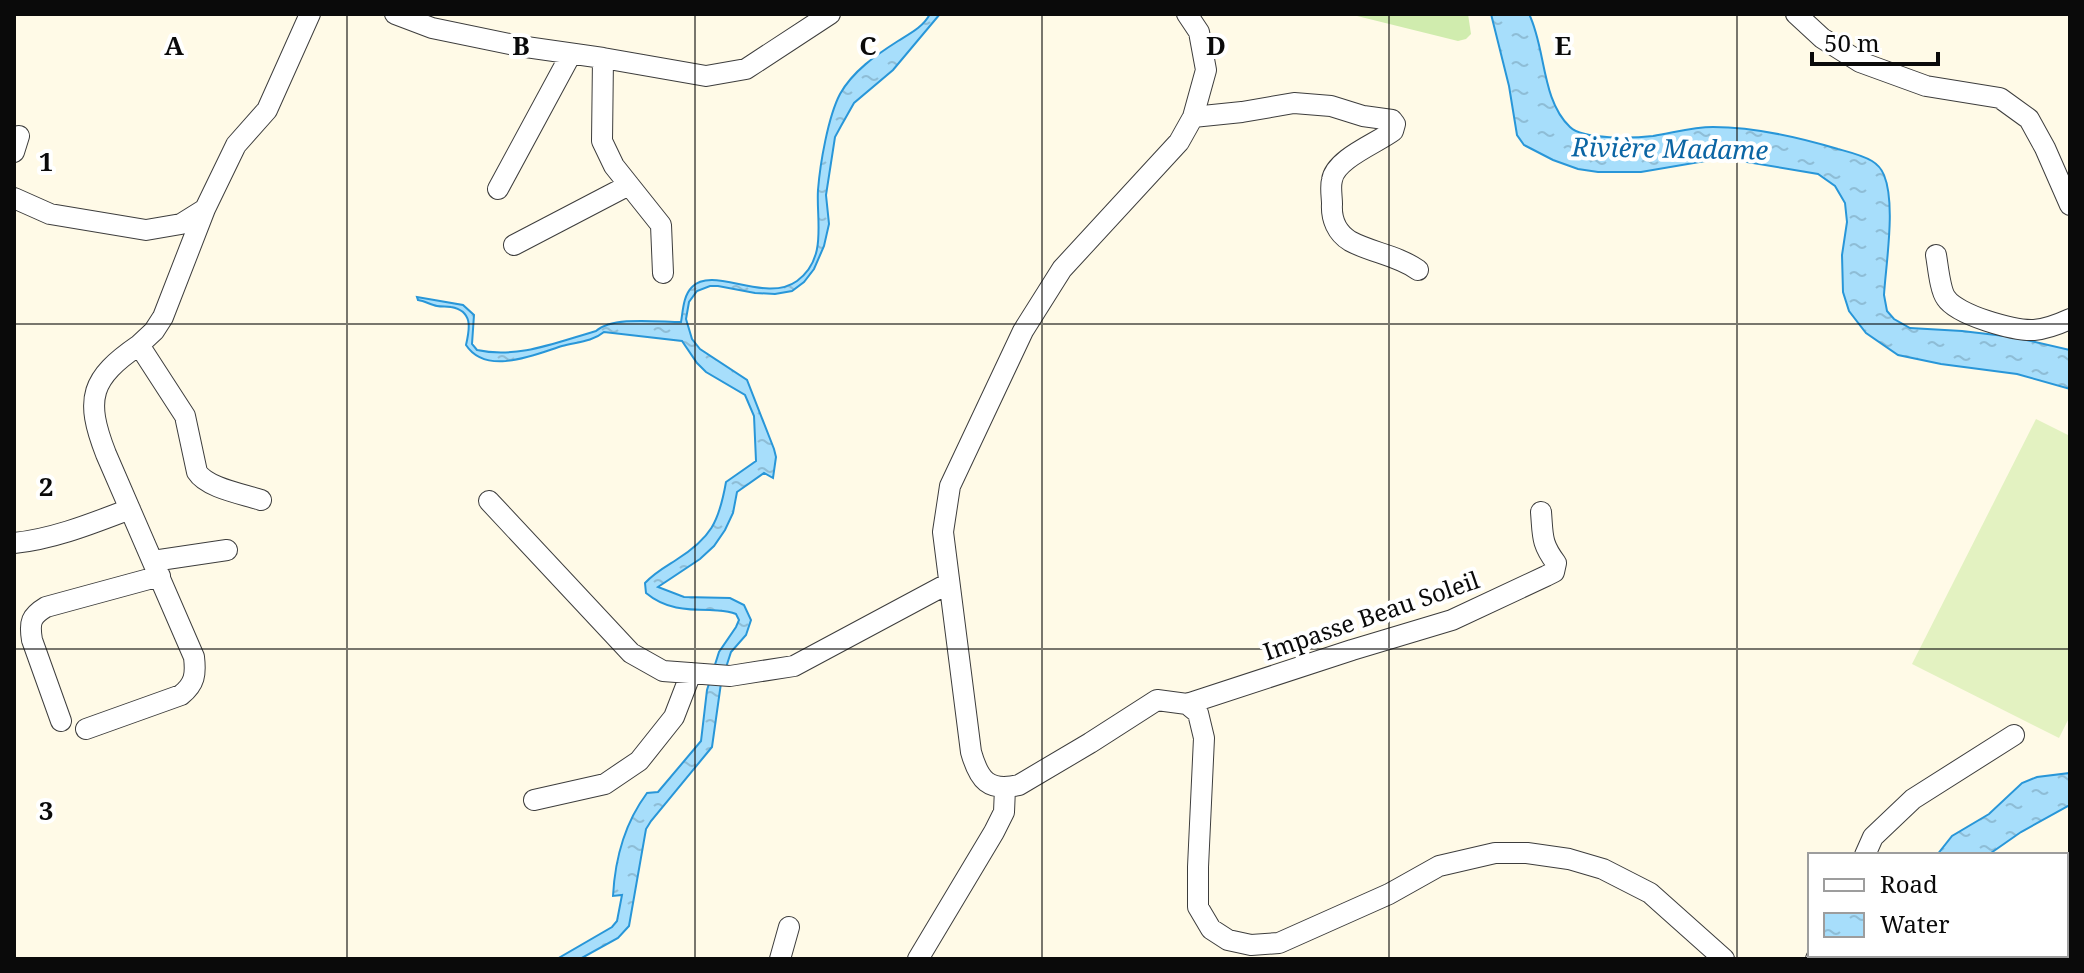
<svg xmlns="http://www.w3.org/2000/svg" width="2084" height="973" font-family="'Noto Serif',serif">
	<defs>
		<pattern id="water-ripples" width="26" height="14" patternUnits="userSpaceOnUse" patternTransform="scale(2)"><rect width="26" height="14" fill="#a7defb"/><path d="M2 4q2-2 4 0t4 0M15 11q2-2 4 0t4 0" fill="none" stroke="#8ebdd6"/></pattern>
	</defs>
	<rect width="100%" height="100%" fill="#fffae7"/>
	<path fill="#d0ecae" d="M1349 14H1468L1471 34 1466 39 1458 41Z"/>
	<path fill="#e3f2c1" d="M2036 419 2070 436V716L2059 738 1912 664Z"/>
	<path fill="url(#water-ripples)" stroke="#2896d8" stroke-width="2" d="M930 14H940L893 70 854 103 841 126 835 137 826 195 829 224 824 246 814 269 804 282 792 291 775 294 755 293 718 286H710L697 291 689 302 686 319 692 339 700 349 747 380 774 449 776 457 773 478 764 473 737 492 733 513 725 530 714 546 700 559 658 587 684 597 730 598 744 605 751 620 746 635 731 652 721 683 712 747 651 821 646 829 629 926 618 938 580 959H557L612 927 617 921 622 895 613 896C615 858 624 824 647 793L658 792 701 741 707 690 719 652 736 627 739 620 736 614C727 610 719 611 710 610 686 610 665 609 646 593L645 583C654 573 665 567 676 560 711 538 719 522 726 482L756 461 754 416 745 395 706 372 697 363 682 341 604 332C592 342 576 342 562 346 534 355 486 376 466 345 470 328 473 311 451 307 447 306 442 307 437 306 431 305 425 301 418 300L417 297 463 305 474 315 472 344 477 350C518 359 557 342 596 331 613 316 658 322 681 322 683 311 683 296 692 287 713 265 765 304 797 281 828 258 816 221 818 190 820 164 828 117 840 94 853 71 876 55 898 41 911 33 923 27 930 14Z
		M1491 14H1529C1546 48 1541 100 1570 127 1583 140 1634 138 1653 136 1673 133 1692 127 1713 127 1754 127 1798 137 1838 149 1849 152 1862 155 1872 161 1877 164 1882 170 1884 175 1896 204 1886 263 1884 295L1887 311 1894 319 1910 328 1962 331 2013 337 2070 350V389L2017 374 1941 364 1898 355 1866 333 1849 311 1843 292 1842 255 1847 222 1845 203 1835 186 1818 174 1723 158 1641 172H1598L1578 169 1553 160 1524 145 1517 135 1509 86Z
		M2070 773V805L2021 832 1988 855H1937L1952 836 1989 814 2022 783 2037 777Z"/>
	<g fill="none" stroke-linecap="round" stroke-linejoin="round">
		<g stroke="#3d3d3d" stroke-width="22">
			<path id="minor" d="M395 14 432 28 519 46 603 58 706 76 746 69 830 14
				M1187 14 1199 32 1206 70 1193 117 1179 142 1062 269 1023 331 950 486 943 532 971 752C979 780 988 792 1019 785L1090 743 1157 700 1187 704 1198 713 1204 738 1198 867V907L1211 929 1228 940 1251 945 1279 943 1389 894 1439 866 1495 853H1527L1569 859 1603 869 1650 893 1724 959
				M1796 14 1822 38 1860 62 1926 86 2000 98 2029 119 2045 148 2070 205
				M603 58 602 141 614 166 661 225 663 273
				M1193 117 1242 112 1294 103 1331 106 1363 116 1392 120 1395 124 1393 131C1377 143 1335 159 1332 180 1330 187 1332 197 1332 204 1331 219 1337 233 1350 241 1372 253 1397 255 1418 270
				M14 152 19 136
				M498 189 571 54
				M14 198 50 214 146 230 181 224 205 209
				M514 245 629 185
				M1936 255C1938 266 1940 290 1946 298 1957 315 2014 331 2034 330 2046 329 2059 324 2070 319
				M261 500C243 494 207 488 197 472L185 416 139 345 154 331 163 317 205 209 236 145 267 110 310 14
				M489 501 631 653 663 671 730 676 794 666 949 583
				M14 543C54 539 93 523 130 509
				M153 561 227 550
				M1187 704 1352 650 1452 620 1546 576 1554 572 1556 563C1541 543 1543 536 1541 512
				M61 721 32 640C29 622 31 616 46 607L160 576
				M86 729 181 695C195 684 196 674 194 657L106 454C84 398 91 378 139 345
				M534 800 605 784 639 761 674 717 691 673
				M1865 855 1873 837 1913 799 2014 735
				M780 959 789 927
				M918 959 994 832 1004 812 1005 788
				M1816 959 1818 955"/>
		</g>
		<use href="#minor" stroke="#fff" stroke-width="20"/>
	</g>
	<path fill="none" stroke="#0a0a0a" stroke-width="2" stroke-opacity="0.55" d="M347 14V959M695 14V959M1042 14V959M1389 14V959M1737 14V959M14 324H2070M14 649H2070"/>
	<g text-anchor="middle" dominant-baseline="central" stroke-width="8" stroke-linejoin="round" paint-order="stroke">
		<g font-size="24" fill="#0a0a0a" stroke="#fff">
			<text transform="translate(1371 615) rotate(-19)">Impasse Beau Soleil</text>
		</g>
		<g font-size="26" font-style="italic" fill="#0b65a4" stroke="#fff">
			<text transform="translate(1670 148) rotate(1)">Rivière Madame</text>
		</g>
	</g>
	<g font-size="26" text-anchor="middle" font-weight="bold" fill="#0a0a0a" stroke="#fff" stroke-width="8" stroke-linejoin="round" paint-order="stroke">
		<text x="174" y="55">A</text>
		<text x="521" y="55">B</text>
		<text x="868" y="55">C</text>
		<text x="1216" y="55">D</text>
		<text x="1563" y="55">E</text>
		<text x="46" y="171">1</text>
		<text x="46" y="496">2</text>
		<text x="46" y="820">3</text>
	</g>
	<rect width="2084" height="973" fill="none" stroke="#0a0a0a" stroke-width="32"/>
	<rect x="1808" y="853" width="260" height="104" fill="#ffffff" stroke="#9d9d9d" stroke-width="2"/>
	<rect x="1824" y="879" width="40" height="12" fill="#ffffff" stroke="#9d9d9d" stroke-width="2"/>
	<text x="1880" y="893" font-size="24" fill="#0a0a0a">Road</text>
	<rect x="1824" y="913" width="40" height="24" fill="url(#water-ripples)" stroke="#9d9d9d" stroke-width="2"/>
	<text x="1880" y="933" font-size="24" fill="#0a0a0a">Water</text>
	<path d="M1812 52v12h126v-12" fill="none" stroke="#0a0a0a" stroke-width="4"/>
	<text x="1824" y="52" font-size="24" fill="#0a0a0a" stroke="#ffffff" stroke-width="6" paint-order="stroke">50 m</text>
</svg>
